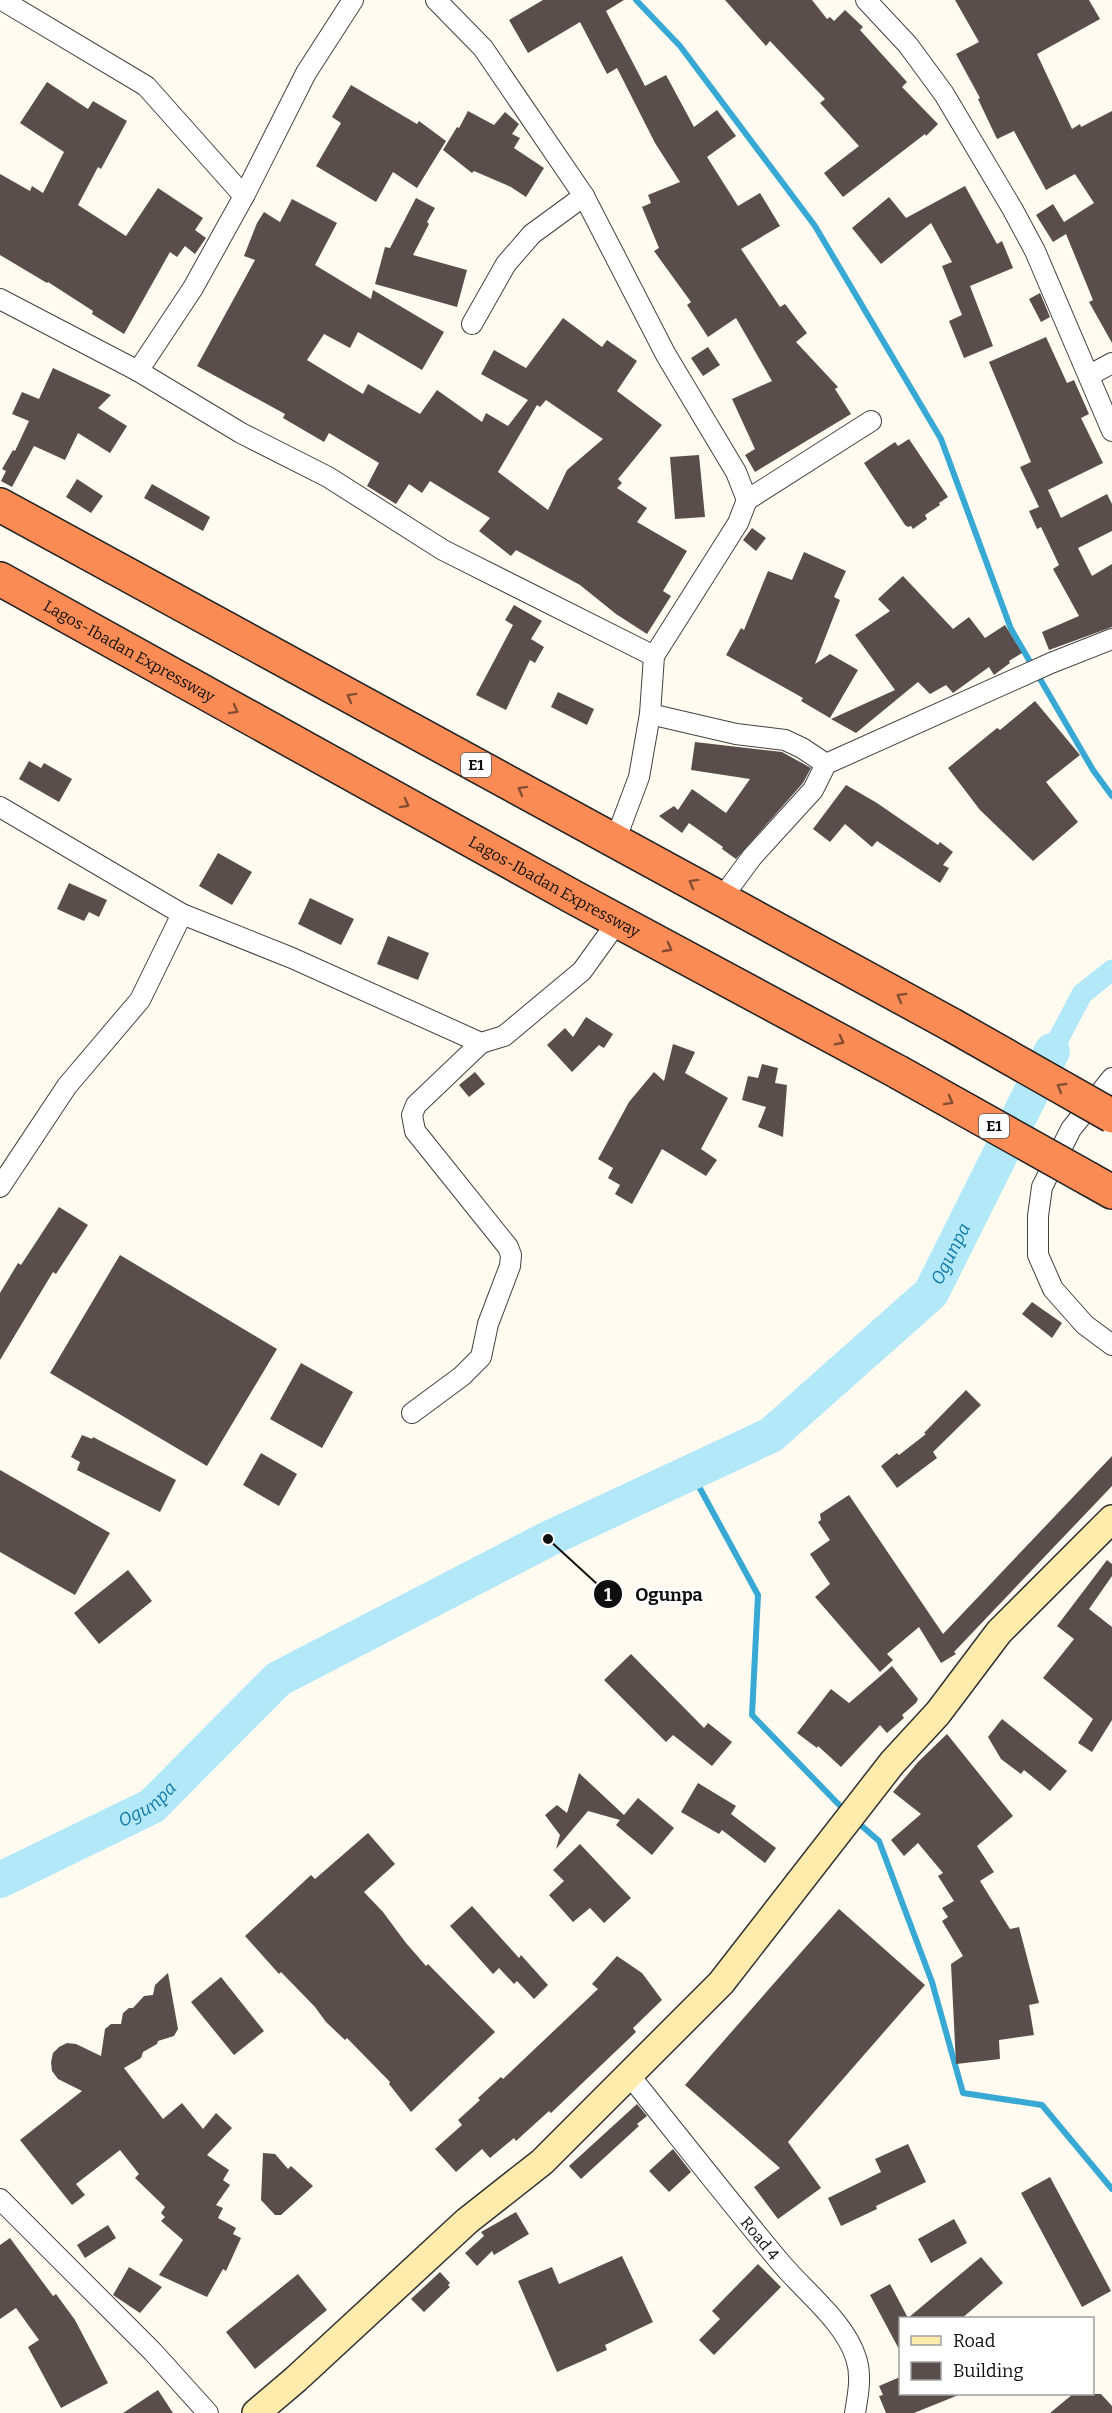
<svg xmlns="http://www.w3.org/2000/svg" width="1112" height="2413" font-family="Bitter,serif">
	<rect width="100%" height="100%" fill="#fffbf1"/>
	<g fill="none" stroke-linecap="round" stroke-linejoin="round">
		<path stroke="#37a9d4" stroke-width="6" d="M636 0 680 46 815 226 941 439 1011 629 1093 770 1112 796
			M691 1472 758 1595 752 1715 846 1812
			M856 1821 879 1841 932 1982 963 2093 1042 2105 1112 2189"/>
		<path stroke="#b3e8f9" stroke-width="21" d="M1052 1051 1082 994 1112 970"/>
		<path stroke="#b3e8f9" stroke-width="36" id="s1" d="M0 1880 152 1806 278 1679 548 1539 771 1435 931 1293 1052 1051"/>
	</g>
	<path fill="#594e4b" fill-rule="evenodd" d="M543 0H624L606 11 645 86 666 75 694 127 717 110 736 136 707 157 738 206 760 193 780 226 741 249 780 307 785 304 807 333 796 342 838 387 835 389 851 414 755 472 745 455 755 449 732 399 772 381 736 318 708 337 687 305 691 302 654 251 659 248 642 207 651 203 648 195 680 182 655 143 617 68 607 74 580 22 528 53 509 20Z
		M725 0H812L827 19 830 17 834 21 845 10 863 27 860 30 907 82 902 87 938 124 926 136 925 134 843 197 824 173 859 146 820 103 825 99 770 41 766 46Z
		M955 0H1089L1100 19 1037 54 1072 129 1080 124 1081 127 1112 111V343L1089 302 1093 300 1066 234 1053 242 1036 215 1053 204 1064 222 1094 203 1075 174 1046 190 1014 131 997 139 978 99 980 98 956 54 979 42Z
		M47 82 88 109 93 101 127 121 101 169 98 167 78 205 126 236 158 188 203 218 195 230 206 238 195 254 185 246 177 257 170 252 124 334 92 314 93 311 48 282 47 283 0 255V174L30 191 32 186 43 193 64 152 20 123Z
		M351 85 417 124 419 121 446 141 417 188 393 172 376 202 316 166 341 123 332 117Z
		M468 111 494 125 505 112 519 124 512 134 520 138 514 148 544 168 526 197 511 187 474 171 472 173 443 150 457 127 459 128Z
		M965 186 997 244 1002 241 1013 268 970 286 993 346 964 358 949 321 962 315 942 266 952 262 931 223 881 264 852 228 889 197 906 218Z
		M416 198 435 208 427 222 429 224 413 255 467 270 457 307 375 284 385 247 390 248Z
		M292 199 337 223 315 265 371 299 373 290 444 332 422 370 358 332 350 348 324 334 307 360 363 394 368 384 420 414 437 390 482 422 486 413 508 426 528 400 481 374 494 350 526 368 563 318 602 347 607 340 637 361 617 391 662 425 618 479 622 483 617 488 647 508 637 522 687 551 663 591 671 596 647 634 616 614 580 585 516 550 511 556 479 531 490 518 430 481 422 493 409 484 396 504 367 486 379 463 329 433 324 442 283 418 285 414 197 366 255 260 244 256 257 223 264 212 280 222ZM546 400 603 439 567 470 548 510 498 472 537 405 540 407Z
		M1040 293 1050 317 1041 322 1029 299Z
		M1046 337 1067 383 1074 380 1089 414 1081 418 1103 463 1048 490 1061 518 1107 494 1112 504V531L1078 548 1092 576 1112 564V627L1049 650 1042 632 1079 616 1053 569 1059 565 1041 527 1037 529 1029 511 1039 507 1020 467 1031 462 989 362Z
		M708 347 720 365 703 376 691 358Z
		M53 368 111 395 98 408 127 426 110 453 78 433 65 460 34 446 12 487 1 481 6 471 2 469 13 450 15 451 29 421 12 414 22 392 39 399Z
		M909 439 948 497 939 503 940 505 925 515 927 519 913 529 911 526 908 527 905 525 864 463 895 442 898 446Z
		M699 455 705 517 675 519 670 457Z
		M77 479 103 496 91 513 66 497Z
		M152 484 210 517 203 531 144 498Z
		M752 528 766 538 756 551 743 540Z
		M804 552 846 571 834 597 840 600 815 664 830 654 858 670 830 718 801 701 803 698 726 655 741 628 744 630 768 571 792 580Z
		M903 576 953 629 969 617 985 638 1005 625 1022 653 1009 661 1010 663 994 675 989 667 953 693 946 685 930 694 918 682 856 733 831 719 895 690 855 635 890 611 878 599Z
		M514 605 542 621 531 639 544 647 535 663 530 660 506 710 476 695 513 625 505 620Z
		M558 692 594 709 587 725 551 707Z
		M1035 701 1080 755 1046 782 1078 822 1033 861 980 810 948 768 997 728 1000 730Z
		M695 742 782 752 811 768 803 783 736 859 722 849 723 847 689 823 682 833 659 816 674 806 678 810 692 789 726 813 750 779 691 770Z
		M29 761 41 768 44 763 72 779 59 802 19 779Z
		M846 785 877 803 938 845 940 842 953 852 943 865 949 868 940 883 877 841 872 847 845 824 830 842 813 829Z
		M218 853 252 872 232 905 199 886Z
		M69 883 107 900 99 917 89 912 84 921 57 909Z
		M310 898 354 919 341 945 298 924Z
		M388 936 429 953 418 980 377 964Z
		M586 1017 613 1034 604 1048 599 1045 572 1072 547 1045 565 1028 573 1037Z
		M673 1044 695 1052 685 1073 728 1098 701 1149 717 1160 706 1176 662 1149 632 1204 615 1194 620 1185 608 1178 613 1168 598 1159 629 1102 654 1072 664 1081Z
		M762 1064 778 1068 775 1083 787 1085 783 1137 758 1127 766 1107 742 1100 748 1076 758 1078Z
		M475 1072 485 1084 469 1097 459 1085Z
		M59 1207 88 1225 56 1274 53 1272 0 1360V1293L18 1263 21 1265Z
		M120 1255 277 1349 207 1466 50 1373Z
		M1032 1302 1062 1323 1052 1338 1022 1314Z
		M301 1363 353 1392 322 1448 270 1419Z
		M966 1390 981 1405 933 1452 937 1458 897 1488 881 1466 897 1453 899 1455 926 1434 924 1433Z
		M82 1435 92 1439 93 1437 176 1480 160 1512 77 1470 80 1462 71 1457Z
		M261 1453 297 1474 279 1506 243 1485Z
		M1112 1456V1486L954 1652 956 1654 941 1663 919 1627 887 1654 893 1660 880 1672 815 1597 830 1584 810 1554 830 1540 818 1522 821 1520 820 1514 849 1495 943 1634Z
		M0 1470 110 1533 75 1595 0 1552Z
		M1107 1560 1112 1564V1576L1089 1609 1112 1627V1720L1092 1752 1078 1743 1093 1719 1043 1678 1074 1639 1057 1626Z
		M128 1570 152 1601 99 1644 74 1613Z
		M631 1654 704 1728 708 1723 732 1742 712 1766 673 1735 666 1742 604 1680Z
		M892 1666 918 1699 916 1703 902 1715 904 1718 887 1733 880 1725 841 1767 818 1746 817 1748 797 1733 831 1689 849 1703Z
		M1002 1719 1067 1771 1050 1791 1024 1770 1021 1774 1001 1759 988 1737Z
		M947 1734 1013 1816 977 1846 994 1872 980 1881 1010 1929 1019 1927 1039 2003 1029 2005 1034 2035 999 2040 1000 2059 956 2064 951 1964 963 1956 942 1921 948 1917 942 1908 954 1901 938 1876 943 1873 918 1843 904 1856 891 1840 921 1814 893 1792 918 1762Z
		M579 1773 624 1815 638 1798 674 1828 652 1855 616 1825 620 1820 588 1811 556 1849 560 1835 545 1815 557 1805 567 1813Z
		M698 1783 736 1806 731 1814 776 1848 765 1863 722 1830 719 1834 681 1812Z
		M368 1833 395 1864 364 1892 383 1912 406 1943 426 1966 428 1964 495 2032 411 2112 389 2084 390 2082 347 2038 345 2040 326 2022 315 2007 281 1972 279 1974 245 1936 311 1875 315 1879Z
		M580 1844 631 1898 604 1923 590 1908 573 1922 549 1895 564 1881 553 1870Z
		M472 1906 519 1958 521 1955 548 1985 534 1999 517 1981 514 1984 499 1968 493 1974 450 1926Z
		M839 1909 925 1985 788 2142 821 2188 778 2219 754 2187 780 2168 685 2085Z
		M617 1956 642 1973 662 2000 633 2028 636 2032 551 2113 549 2111 516 2141 514 2138 490 2158 482 2149 456 2172 435 2149 462 2125 458 2120 480 2100 478 2098 501 2077 503 2079 598 1989 592 1984Z
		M168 1973 178 2029 174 2036 158 2041 157 2044 143 2052 141 2058 124 2068 163 2119 182 2103 203 2129 216 2113 232 2128 207 2155 229 2170 223 2180 230 2185 216 2205 223 2208 218 2218 236 2228 233 2234 241 2238 226 2271 223 2269 207 2297 159 2275 183 2240 161 2221 165 2217 161 2213 165 2207 135 2178 139 2174 120 2150 76 2184 85 2195 72 2205 20 2140 82 2091 58 2079 52 2071 51 2062 53 2053 59 2047 67 2043 76 2044 101 2056 105 2029 111 2024H121L123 2013 129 2008H133L144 1996 153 1995 155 1985Z
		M221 1977 264 2031 234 2055 191 2002Z
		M637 2104 647 2116 637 2124 639 2126 581 2179 569 2166Z
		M908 2144 926 2182 876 2206 877 2209 841 2226 828 2198 881 2172 875 2159Z
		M673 2149 691 2172 669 2192 649 2171Z
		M263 2153 275 2154 288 2169 291 2166 313 2186 281 2215H275L261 2200Z
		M1050 2177 1111 2291 1082 2307 1021 2193Z
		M516 2212 529 2234 494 2255 492 2251 477 2266 465 2253 484 2236 481 2232Z
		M954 2219 967 2243 931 2263 918 2239Z
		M108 2225 116 2238 85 2258 77 2245Z
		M10 2238 53 2296 56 2294 75 2320 108 2383 61 2408 28 2347 39 2340 16 2308 0 2319V2245Z
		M622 2256 653 2322 605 2345 607 2350 557 2372 518 2281 552 2267 559 2284Z
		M981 2257 1003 2283 961 2319H900V2351L870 2295 890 2284 908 2318Z
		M758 2264 781 2287 714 2355 699 2340 720 2319 712 2311Z
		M129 2267 162 2287 140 2313 113 2295Z
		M440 2272 450 2283 448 2285 450 2287 424 2312 411 2299Z
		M298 2274 327 2310 255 2369 226 2332Z
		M900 2377V2394H961L914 2413H886L879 2396 883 2395 879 2386Z
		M158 2390 173 2413H123Z
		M1073 2394H1101L1112 2406V2413H1050Z"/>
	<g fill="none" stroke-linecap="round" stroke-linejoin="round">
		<g stroke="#424242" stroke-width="22">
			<g id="street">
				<path d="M2 0 146 86 244 196"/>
				<path d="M436 0 483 48 584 196 666 355 736 472 747 500"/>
				<path d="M866 0 908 45 944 94 1013 210 1035 251 1112 431"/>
				<path d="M0 299 138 371 241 433 328 477 443 550 654 656"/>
				<path d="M472 324 506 264 532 234 584 196"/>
				<path d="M138 371 193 288 244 196 306 73 353 0"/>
				<path d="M1090 375 1112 363"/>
				<path d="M650 714 736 734 785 740 802 748 826 764"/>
				<path d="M0 807 182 914 292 958 481 1043 504 1036 582 971 618 921"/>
				<path d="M615 841 639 777 650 714 654 656 738 523 747 500 871 421"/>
				<path d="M721 899 752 857 813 790 826 764 1051 663 1112 639"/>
				<path d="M1112 1078 1071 1129 1042 1187 1038 1216V1255L1053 1289 1085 1325 1112 1345"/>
				<path d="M0 1187 67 1086 140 1000 182 914"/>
				<path d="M412 1413 462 1376 481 1357 488 1324 510 1266 511 1255 508 1247 415 1131 412 1115 416 1105 481 1043"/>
				<path id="s2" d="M630 2076C680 2138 729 2201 780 2262 804 2291 845 2322 856 2358 862 2376 858 2395 855 2413"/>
				<path d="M0 2199 153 2352 208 2413"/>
			</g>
		</g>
		<g stroke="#313131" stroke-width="30">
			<path id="secondary" d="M256 2413 296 2379 467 2221 542 2162 721 1983 892 1763 938 1713 999 1632 1112 1519"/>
		</g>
		<g stroke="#202020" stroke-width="36">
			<g id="highway">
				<path d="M0 505 952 1025"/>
				<path id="s3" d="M0 579 575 898 898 1072"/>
				<path d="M1089 1179 1112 1192"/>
			</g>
		</g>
		<use href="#street" stroke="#fff" stroke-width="20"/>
		<use href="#secondary" stroke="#ffebac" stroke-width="27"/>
		<use href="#highway" stroke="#fb8b54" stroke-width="33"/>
		<g stroke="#202020" stroke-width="36" stroke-linecap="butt">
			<path id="highway-bridge" d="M952 1025 1112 1116
				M898 1072 1089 1179"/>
		</g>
		<use href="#highway-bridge" stroke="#fb8b54" stroke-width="33"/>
	</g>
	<defs><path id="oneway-chevron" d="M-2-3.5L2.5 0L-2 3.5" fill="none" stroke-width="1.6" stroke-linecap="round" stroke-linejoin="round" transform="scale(1.5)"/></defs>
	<g stroke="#854d32">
		<use href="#oneway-chevron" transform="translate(351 697) rotate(-151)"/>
		<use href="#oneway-chevron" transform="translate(234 710) rotate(29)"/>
		<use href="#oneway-chevron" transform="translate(522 790) rotate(-151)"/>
		<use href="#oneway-chevron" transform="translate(405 804) rotate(29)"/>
		<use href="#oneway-chevron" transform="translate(693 883) rotate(-151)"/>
		<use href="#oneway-chevron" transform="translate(668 948) rotate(28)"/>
		<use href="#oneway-chevron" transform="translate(901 997) rotate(-151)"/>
		<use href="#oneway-chevron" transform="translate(840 1041) rotate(28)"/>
		<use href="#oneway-chevron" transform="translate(1061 1087) rotate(-150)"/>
		<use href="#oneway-chevron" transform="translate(949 1101) rotate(29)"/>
	</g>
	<g text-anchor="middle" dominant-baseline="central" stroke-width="6" stroke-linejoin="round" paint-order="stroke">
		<g fill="#fff" stroke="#575757" stroke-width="1.5">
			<rect x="461" y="753" width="30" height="24" rx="4.5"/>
			<rect x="979" y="1114" width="30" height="24" rx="4.5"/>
		</g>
		<g font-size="15" font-weight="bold" fill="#0f0f0f">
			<text x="476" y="765">E1</text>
			<text x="994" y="1126">E1</text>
		</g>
		<g font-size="16" fill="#0f0f0f" stroke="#fff">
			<text stroke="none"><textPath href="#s3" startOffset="148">Lagos-Ibadan Expressway</textPath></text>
			<text stroke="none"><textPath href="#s3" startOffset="634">Lagos-Ibadan Expressway</textPath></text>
			<text stroke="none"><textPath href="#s2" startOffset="208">Road 4</textPath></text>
		</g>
		<g font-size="18" font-style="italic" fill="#117aa8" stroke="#fff">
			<text stroke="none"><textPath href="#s1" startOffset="1156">Ogunpa</textPath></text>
			<text stroke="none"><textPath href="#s1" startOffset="166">Ogunpa</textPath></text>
		</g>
	</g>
	<path fill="none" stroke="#0f0f0f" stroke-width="2" d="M548 1539L608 1594"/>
	<g fill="#0f0f0f" stroke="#fff" stroke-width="2">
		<circle cx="548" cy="1539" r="6"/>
		<circle cx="608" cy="1594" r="15"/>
	</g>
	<g font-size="18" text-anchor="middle" font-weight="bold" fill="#fff">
		<text x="608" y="1601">1</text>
	</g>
	<g font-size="18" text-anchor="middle" font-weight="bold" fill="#0f0f0f" stroke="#fff" stroke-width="6" stroke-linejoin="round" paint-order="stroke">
		<text x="669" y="1601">Ogunpa</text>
	</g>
	<rect x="899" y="2317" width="195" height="78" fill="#ffffff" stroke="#9f9f9f" stroke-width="1.5"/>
	<rect x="911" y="2336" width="30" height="9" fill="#ffebac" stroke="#9f9f9f" stroke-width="1.5"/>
	<text x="953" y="2347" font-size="18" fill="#0f0f0f">Road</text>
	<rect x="911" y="2362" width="30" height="18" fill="#594e4b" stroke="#9f9f9f" stroke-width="1.5"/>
	<text x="953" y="2377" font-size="18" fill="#0f0f0f">Building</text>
</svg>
